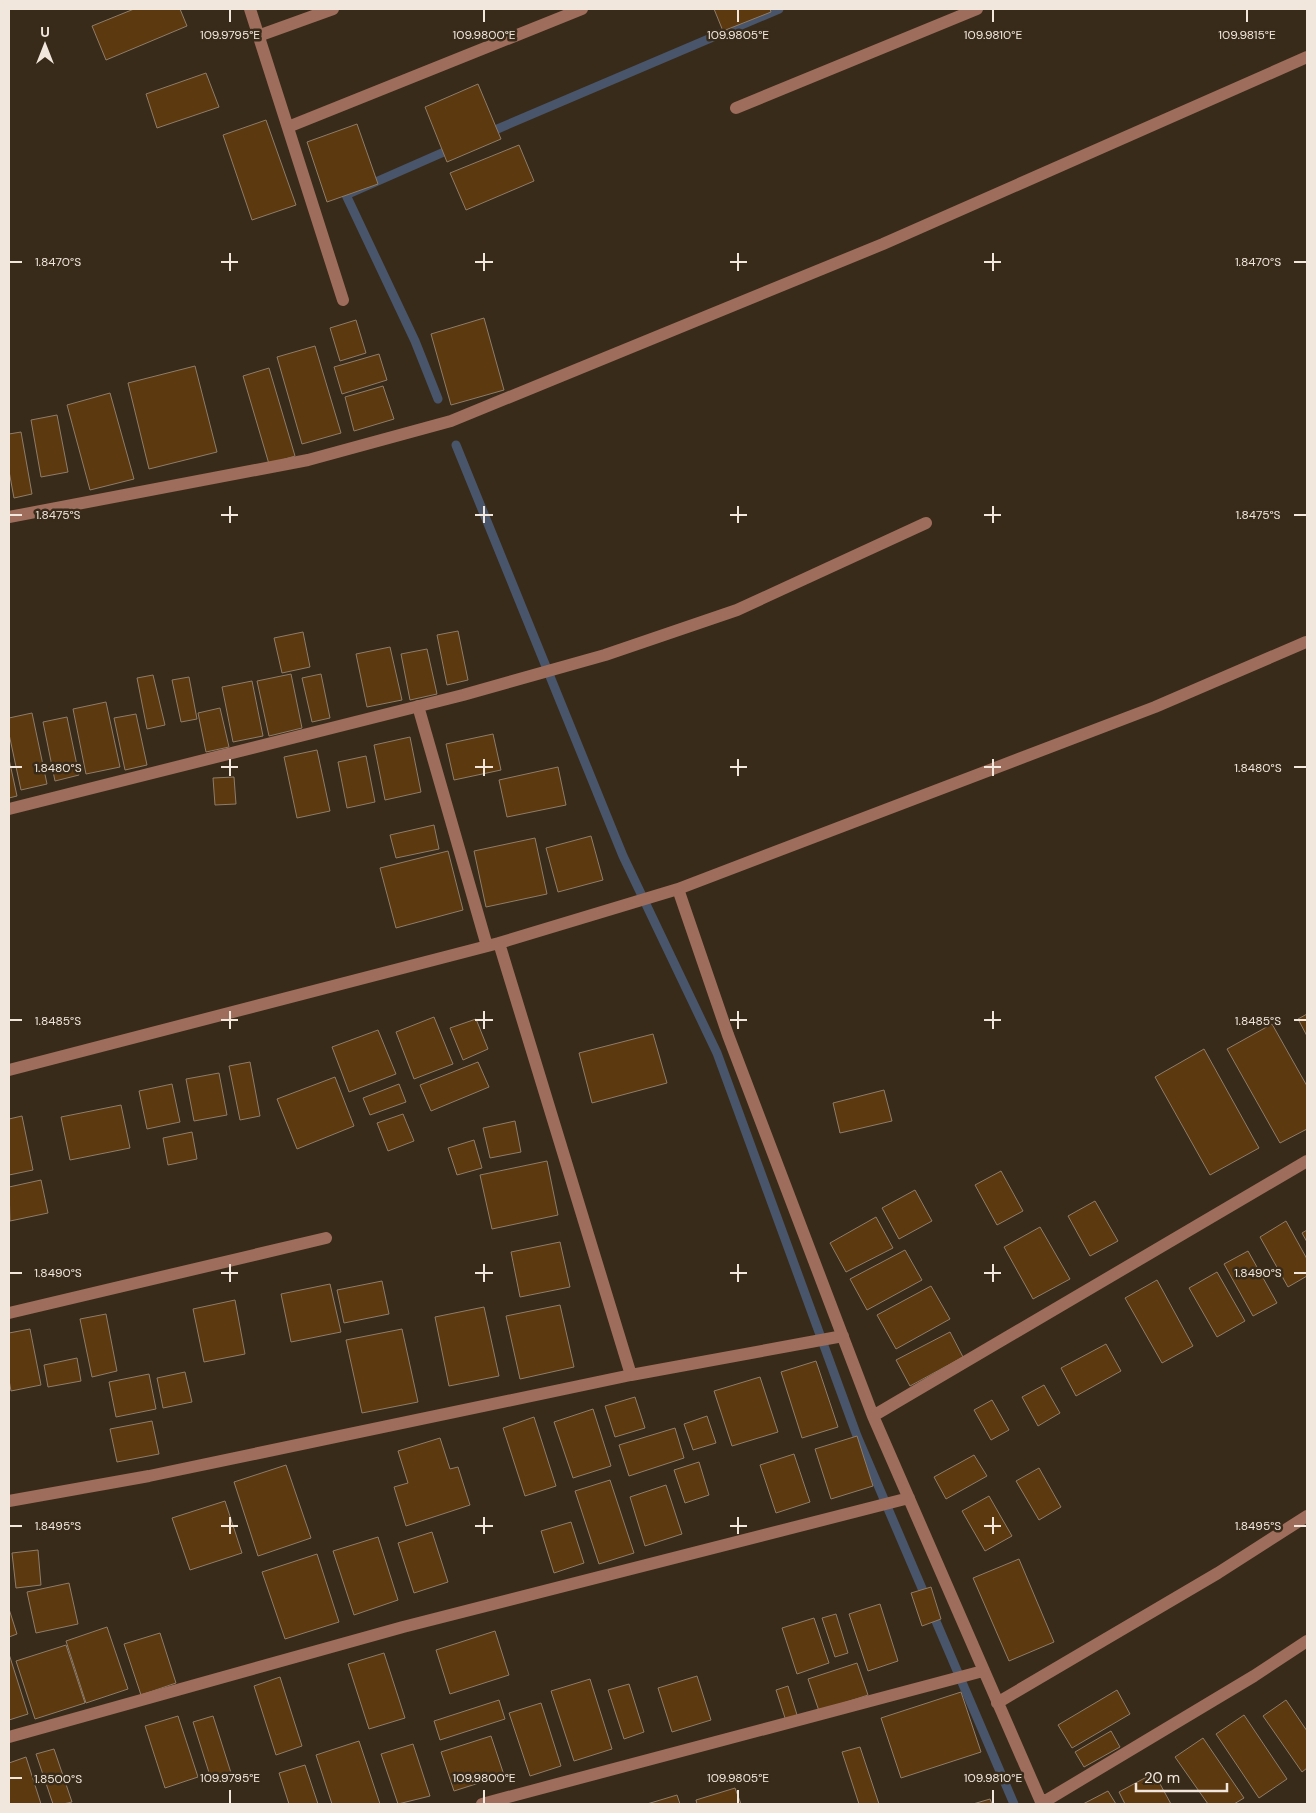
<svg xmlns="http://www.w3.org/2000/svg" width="1316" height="1813" font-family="'DM Sans',sans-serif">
	<rect width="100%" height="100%" fill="#392b1a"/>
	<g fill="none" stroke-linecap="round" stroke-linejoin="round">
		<path stroke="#48556a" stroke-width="9" d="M488 133 779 9
			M438 399 415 341 346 195 453 148
			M456 445 623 856 717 1053 857 1436 927 1600
			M932 1612 1014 1804"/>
	</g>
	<path fill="#5c390e" stroke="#8e7c6a" d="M134 9H180L187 26 106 60 92 26Z
		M714 9H770L771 12 723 31Z
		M206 73 219 107 157 128 146 94Z
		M478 84 501 139 447 162 425 107Z
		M266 120 296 205 252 220 223 135Z
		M357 124 378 184 327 202 307 142Z
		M519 145 534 181 466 210 450 173Z
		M484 318 504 390 451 405 431 334Z
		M356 320 366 353 340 361 330 328Z
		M315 346 341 433 302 444 277 357Z
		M379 354 387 380 342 394 334 367Z
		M195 366 217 452 149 469 128 383Z
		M269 368 295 456 269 464 243 376Z
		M383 386 394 419 354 431 345 397Z
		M110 393 134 479 90 490 67 405Z
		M57 415 68 472 41 477 31 420Z
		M21 432 32 494 14 498 9 471V434Z
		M458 631 468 680 447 685 437 635Z
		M303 632 310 667 282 673 274 638Z
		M390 647 402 700 367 707 356 654Z
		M427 649 437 694 410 700 401 654Z
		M291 674 302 728 269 736 257 681Z
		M321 674 330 718 312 722 302 678Z
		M153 675 165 725 147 729 137 678Z
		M189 677 197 719 181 722 172 680Z
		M252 681 263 736 233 742 222 687Z
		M106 702 120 767 86 774 73 709Z
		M220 708 229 747 206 752 198 713Z
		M32 713 47 784 21 790 9 734V718Z
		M136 714 147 765 125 770 114 718Z
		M67 717 79 775 55 781 43 722Z
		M493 734 501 770 454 780 446 744Z
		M410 737 421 792 385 800 374 745Z
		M317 750 330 811 297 818 284 757Z
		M366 756 375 802 347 808 338 762Z
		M9 759 17 796 9 798Z
		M558 767 566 805 507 817 499 780Z
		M234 777 236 804 215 805 213 778Z
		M434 825 439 849 396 858 390 835Z
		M591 836 603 880 558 892 546 848Z
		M535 838 547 894 486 907 474 851Z
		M448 851 463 910 396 928 380 868Z
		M1307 1014V1036L1298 1019Z
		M434 1017 453 1064 414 1079 396 1032Z
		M476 1019 488 1049 463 1060 450 1028Z
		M1272 1024 1307 1086V1129L1280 1143 1227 1049Z
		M378 1030 396 1074 349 1092 332 1047Z
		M653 1034 667 1083 592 1103 579 1053Z
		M1204 1049 1259 1148 1210 1175 1155 1077Z
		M250 1062 260 1116 240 1120 229 1066Z
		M478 1062 489 1087 431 1111 420 1085Z
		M219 1073 227 1115 194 1121 186 1079Z
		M335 1077 354 1126 297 1149 277 1099Z
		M172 1084 180 1122 147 1129 139 1091Z
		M399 1084 406 1102 370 1115 363 1098Z
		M884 1090 892 1121 840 1133 833 1103Z
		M121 1105 130 1148 70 1160 61 1117Z
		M403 1114 414 1141 388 1151 377 1123Z
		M22 1116 33 1170 9 1175V1119Z
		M515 1121 521 1152 490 1158 483 1128Z
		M192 1132 197 1159 168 1165 163 1138Z
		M474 1140 482 1168 457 1175 448 1148Z
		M547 1161 558 1215 492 1229 480 1175Z
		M1001 1171 1023 1211 997 1225 975 1185Z
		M41 1180 48 1213 10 1221 9 1187Z
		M915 1190 932 1221 899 1239 882 1208Z
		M1095 1201 1118 1241 1090 1256 1068 1216Z
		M876 1217 893 1248 846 1272 830 1243Z
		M1286 1221 1307 1259V1276L1288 1287 1260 1237Z
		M1040 1227 1070 1279 1033 1299 1004 1247Z
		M1307 1230V1242L1302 1233Z
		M560 1242 570 1287 520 1297 511 1252Z
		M905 1250 922 1280 867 1310 850 1279Z
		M1248 1251 1277 1303 1253 1316 1224 1264Z
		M1217 1272 1245 1321 1217 1337 1189 1288Z
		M1157 1280 1193 1346 1162 1363 1125 1298Z
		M382 1281 389 1314 344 1323 337 1290Z
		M330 1284 341 1332 291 1342 281 1294Z
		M931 1286 950 1319 896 1349 877 1315Z
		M235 1300 245 1354 204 1362 193 1309Z
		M560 1305 574 1367 520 1379 506 1316Z
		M484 1307 499 1376 449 1386 435 1317Z
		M106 1314 117 1371 92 1377 80 1319Z
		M30 1329 41 1385 11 1391 9 1380V1333Z
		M402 1329 418 1402 362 1413 346 1340Z
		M950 1332 963 1357 910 1386 896 1360Z
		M1106 1344 1121 1371 1076 1396 1061 1368Z
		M77 1358 81 1381 48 1387 44 1365Z
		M816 1361 838 1427 802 1438 781 1372Z
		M185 1372 192 1402 163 1408 157 1378Z
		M149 1374 156 1409 116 1417 109 1382Z
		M760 1377 778 1432 732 1446 714 1391Z
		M1044 1385 1060 1413 1038 1426 1022 1397Z
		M635 1397 645 1428 615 1437 605 1406Z
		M992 1400 1009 1430 991 1440 974 1410Z
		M593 1409 611 1466 573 1478 554 1422Z
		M707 1416 716 1443 693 1450 684 1424Z
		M534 1417 556 1486 525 1496 503 1428Z
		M152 1421 159 1454 117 1462 110 1429Z
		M675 1428 684 1458 629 1476 619 1445Z
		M857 1436 873 1486 831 1499 815 1449Z
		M440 1438 450 1469 458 1467 470 1505 406 1526 394 1487 408 1483 398 1451Z
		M794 1454 810 1502 776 1513 760 1465Z
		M974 1455 987 1476 946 1499 934 1477Z
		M699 1462 709 1495 685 1503 674 1470Z
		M286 1465 311 1538 258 1556 234 1482Z
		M1039 1468 1061 1507 1039 1520 1016 1481Z
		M610 1480 634 1553 599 1564 575 1491Z
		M666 1485 682 1534 645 1546 630 1497Z
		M989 1496 1012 1536 985 1551 962 1511Z
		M225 1501 242 1553 190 1570 172 1518Z
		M571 1522 584 1563 554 1573 541 1531Z
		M432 1532 448 1582 414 1593 398 1543Z
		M378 1537 398 1600 354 1615 333 1551Z
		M38 1550 41 1585 16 1588 12 1553Z
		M317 1554 339 1622 285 1639 262 1572Z
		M1019 1559 1054 1642 1009 1661 973 1578Z
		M69 1583 78 1624 36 1633 27 1592Z
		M931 1587 941 1619 922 1626 911 1593Z
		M880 1604 898 1661 868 1671 849 1614Z
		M9 1609 17 1634 9 1637Z
		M836 1614 848 1653 835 1657 822 1618Z
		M814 1618 829 1663 797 1674 782 1628Z
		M107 1627 128 1689 86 1703 66 1641Z
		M495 1631 509 1675 450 1694 436 1650Z
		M160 1633 176 1683 141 1695 124 1644Z
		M66 1645 85 1703 35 1719 16 1661Z
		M384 1653 405 1718 369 1729 348 1664Z
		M9 1654 28 1714 9 1720Z
		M857 1663 868 1695 819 1711 808 1679Z
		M697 1676 711 1720 672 1732 658 1688Z
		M280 1677 302 1746 276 1755 254 1686Z
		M590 1679 612 1749 574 1761 551 1691Z
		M629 1684 644 1732 624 1739 608 1690Z
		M788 1686 798 1718 786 1721 776 1690Z
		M1117 1690 1130 1714 1072 1748 1058 1725Z
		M961 1692 981 1752 901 1778 881 1718Z
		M499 1700 505 1719 440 1740 434 1721Z
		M1286 1700 1307 1731V1768L1302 1772 1263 1716Z
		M541 1703 561 1766 530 1776 509 1713Z
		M1244 1715 1287 1779 1259 1798 1216 1734Z
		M178 1716 198 1777 165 1788 145 1726Z
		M213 1716 232 1776 212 1782 193 1722Z
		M1111 1731 1120 1747 1084 1767 1075 1752Z
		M491 1736 504 1775 454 1791 441 1752Z
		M1203 1738 1244 1798 1234 1804H1208L1175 1757Z
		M359 1741 380 1804H332L316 1755Z
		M413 1744 430 1796 398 1804 381 1754Z
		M860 1747 879 1804H859L842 1752Z
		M54 1749 72 1802 63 1804H53L36 1754Z
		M26 1757 41 1804H9V1763Z
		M305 1765 318 1804H289L279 1773Z
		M1154 1773 1171 1804H1125L1119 1792Z
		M735 1788 741 1804H697L696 1800Z
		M1108 1791 1116 1804H1083Z
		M677 1795 680 1804H647Z
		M990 1799 992 1804H973Z"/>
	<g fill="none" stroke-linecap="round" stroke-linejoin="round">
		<path stroke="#9e6d5c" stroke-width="12" d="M250 9 343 300
			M258 36 333 9
			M736 108 977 9
			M288 127 582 9
			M9 517 308 460 451 421 883 244 1307 57
			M418 706 487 946
			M9 809 463 695 605 655 737 610 926 523
			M678 889 728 1035 873 1416 1042 1804
			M499 943 631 1375
			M9 1070 499 943 678 889 1155 707 1306 642
			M9 1313 326 1238
			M873 1416 1307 1161
			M9 1501 149 1476 631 1375 843 1336
			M997 1703 1218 1573 1307 1516
			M9 1737 403 1627 909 1498
			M1042 1803 1254 1676 1307 1641
			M482 1804 983 1671"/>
	</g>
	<path fill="none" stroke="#f1e7dd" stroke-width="2" d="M230 10V22M484 10V22M738 10V22M993 10V22M1247 10V22M230 253V271M484 253V271M738 253V271M993 253V271M10 262H22M221 262H238M475 262H493M730 262H747M984 262H1001M1294 262H1306M230 506V523M484 506V523M738 506V523M993 506V523M10 515H22M221 515H238M475 515H493M730 515H747M984 515H1001M1294 515H1306M230 759V776M484 759V776M738 759V776M993 759V776M10 767H22M221 767H238M475 767H493M730 767H747M984 767H1001M1294 767H1306M230 1011V1029M484 1011V1029M738 1011V1029M993 1011V1029M10 1020H22M221 1020H238M475 1020H493M730 1020H747M984 1020H1001M1294 1020H1306M230 1264V1282M484 1264V1282M738 1264V1282M993 1264V1282M10 1273H22M221 1273H238M475 1273H493M730 1273H747M984 1273H1001M1294 1273H1306M230 1517V1534M484 1517V1534M738 1517V1534M993 1517V1534M10 1526H22M221 1526H238M475 1526H493M730 1526H747M984 1526H1001M1294 1526H1306M10 1778H22M230 1790V1803M484 1790V1803M738 1790V1803M993 1790V1803"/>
	<g font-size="12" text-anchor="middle" fill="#f1e7dd" stroke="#392b1a" stroke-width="5" stroke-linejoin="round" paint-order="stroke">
		<text x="230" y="39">109.9795°E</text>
		<text x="484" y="39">109.9800°E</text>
		<text x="738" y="39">109.9805°E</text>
		<text x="993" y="39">109.9810°E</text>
		<text x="1247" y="39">109.9815°E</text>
		<text x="58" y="266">1.8470°S</text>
		<text x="1258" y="266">1.8470°S</text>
		<text x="58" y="519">1.8475°S</text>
		<text x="1258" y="519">1.8475°S</text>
		<text x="58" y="772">1.8480°S</text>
		<text x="1258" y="772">1.8480°S</text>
		<text x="58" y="1025">1.8485°S</text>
		<text x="1258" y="1025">1.8485°S</text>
		<text x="58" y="1277">1.8490°S</text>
		<text x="1258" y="1277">1.8490°S</text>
		<text x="58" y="1530">1.8495°S</text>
		<text x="1258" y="1530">1.8495°S</text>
		<text x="230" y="1782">109.9795°E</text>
		<text x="484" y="1782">109.9800°E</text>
		<text x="738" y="1782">109.9805°E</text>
		<text x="993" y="1782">109.9810°E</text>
		<text x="58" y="1783">1.8500°S</text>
	</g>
	<rect width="1316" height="1813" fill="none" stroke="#f1e7dd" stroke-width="20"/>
	<g transform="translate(45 45)" stroke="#392b1a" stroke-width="4" paint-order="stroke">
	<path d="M0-4L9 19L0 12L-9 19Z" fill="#f1e7dd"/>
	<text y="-8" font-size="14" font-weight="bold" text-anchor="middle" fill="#f1e7dd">U</text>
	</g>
	<path d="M1136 1783v8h91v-8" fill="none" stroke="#f1e7dd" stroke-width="2.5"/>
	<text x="1144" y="1783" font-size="15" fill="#f1e7dd" stroke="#392b1a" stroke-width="4" paint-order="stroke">20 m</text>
</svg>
